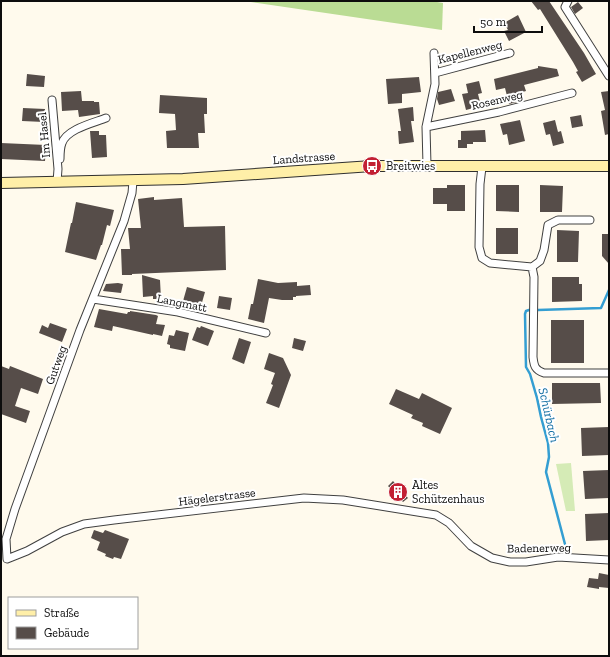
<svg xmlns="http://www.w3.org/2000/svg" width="610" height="657" font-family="'Zilla Slab',serif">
	<rect width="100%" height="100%" fill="#fffaed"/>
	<path fill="#d5ebb6" d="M571 463 575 511H566L556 464Z"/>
	<path fill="#badc94" d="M244 1H431L443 3 442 30Z"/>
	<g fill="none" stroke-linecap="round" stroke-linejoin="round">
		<path stroke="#349ed2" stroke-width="2.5" d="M529 310 526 311 525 314 526 367 530 374 537 398 541 417 548 443 549 457 546 472 566 548
			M538 310 601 308 609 290"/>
	</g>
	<path fill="#564d49" d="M531 1H549L584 53 596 74 582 82 576 72 578 71 573 62 540 9 538 10Z
		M578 2 583 8 575 14 571 7Z
		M518 15 526 32 509 41 504 31 508 30 504 23Z
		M538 66 557 69 559 76 524 85 526 91 519 93 521 101 509 104 505 88 496 90 494 79 538 68Z
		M27 74 45 76 44 87 26 86Z
		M419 77 421 92 402 94V103L388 104 386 79Z
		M479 81 482 93 478 94 481 106 466 110 462 94 468 93 466 84Z
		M451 89 455 101 439 105 437 99 438 92Z
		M81 91 82 101H94V102H99L100 114 79 117 78 110 62 111 61 92Z
		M609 91V134L605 135 601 111 605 110 601 92Z
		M160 95 207 98V114H204L205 133H198L199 148H167L166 131 176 130 175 114 159 113Z
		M413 107 414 121H411L414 142 399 144 398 131H401L398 109Z
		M23 108 45 109 44 122 22 121Z
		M581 115 583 126 572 128 570 117Z
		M520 120 525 141 509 145 507 134 503 135 500 124Z
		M555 120 558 132 561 131 564 143 553 146 550 134 546 135 543 123Z
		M485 130 486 142H473V144H467V148H458V140H461V131Z
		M90 131H99V135H106L107 157 92 158Z
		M1 143 46 145 45 161 1 159Z
		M447 185H465V211H447V204H433V188H447Z
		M496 185H519V212L496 211Z
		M540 185 563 186 562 212H540Z
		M154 197V200L182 198 184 227 225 226 226 270 132 274V275H122L121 249H130L128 228H141L138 199Z
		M76 202 114 210 110 226 107 225 102 245H101L96 260 65 252 71 223H72Z
		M496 228H518V254H496Z
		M557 230 579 231 578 262H557Z
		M602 234H609V264L602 256Z
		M142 275 160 280 161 299H153V296L143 297Z
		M552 277H579V284H582V301L552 302Z
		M258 279 278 283 297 282V286L310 285 311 295 296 296V297H293V300H282L269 298 264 323 248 319 251 304H253Z
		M118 283 123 284 121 293 103 291 106 284Z
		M187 287 205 292 201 306 183 301Z
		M219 296 232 298 230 310 217 308Z
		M99 309 127 314 128 312H130V311L156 315 158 316 156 324 165 325 162 336 153 334V335L113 326 112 331 94 327Z
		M551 320H584V363H551Z
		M50 323 67 329 62 342 39 333 42 325 48 328Z
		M201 326 214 331 208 346 192 340 197 327 200 328Z
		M176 330 189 333 185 351 170 348V345L167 344 169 335 174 336Z
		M239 338 251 342 244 364 232 359Z
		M294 338 306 341 303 351 292 348Z
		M269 353 283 358 291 375 279 408 266 403 273 385 271 384 275 373 264 369Z
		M1 366 9 369 10 366 43 379 38 394 21 388 15 406 30 411 26 423 1 414Z
		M552 383H600L601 403 552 404Z
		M396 389 419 399 422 393 452 408 440 434 422 426 423 423 411 418 413 415 389 404Z
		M609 427V455L582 456 581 428Z
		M609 470V498L585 499 583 471Z
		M393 481 408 498 403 502 388 486Z
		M609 513V540L586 541 585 514Z
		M94 530 103 533 105 530 129 539 121 559 114 557 113 559 105 556 106 554 97 550 100 542 91 538Z
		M599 573 609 575V588L599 587V589L587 587 589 578 598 579Z"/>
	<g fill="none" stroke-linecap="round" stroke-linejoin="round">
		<g stroke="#404040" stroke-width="9">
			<path id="street" d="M568 1 565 7 609 76
				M435 73 510 53
				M52 100 58 169 57 182
				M426 127 499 112 572 93
				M60 159C60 154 60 148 62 143 67 129 93 123 106 118
				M427 165 426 127 435 84 434 53
				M482 167 480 184 479 247 482 258 490 263 532 267 540 261 544 250 548 225 558 220H590
				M133 181 132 193 124 221 80 330 15 509 6 539 7 559 27 551 62 532 84 524 114 520 304 498 343 500 436 515 449 523 471 546 492 558 510 562H526L558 557 609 560
				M532 267 534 277 533 357C534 366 535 370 544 373H609
				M93 299 178 312 266 333"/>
		</g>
		<g stroke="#2f2f2f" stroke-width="12">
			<path id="secondary" d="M1 183 183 179 372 166H609"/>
		</g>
		<use href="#street" stroke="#fff" stroke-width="7"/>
		<use href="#secondary" stroke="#ffefa8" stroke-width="10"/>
	</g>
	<defs>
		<g id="bus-disc" transform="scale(1)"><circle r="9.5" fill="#c22033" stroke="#fff"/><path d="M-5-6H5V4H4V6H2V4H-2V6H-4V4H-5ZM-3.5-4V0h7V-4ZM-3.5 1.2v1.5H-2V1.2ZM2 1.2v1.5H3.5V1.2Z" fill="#fff"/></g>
		<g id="building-disc" transform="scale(1)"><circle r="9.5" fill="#c22033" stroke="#fff"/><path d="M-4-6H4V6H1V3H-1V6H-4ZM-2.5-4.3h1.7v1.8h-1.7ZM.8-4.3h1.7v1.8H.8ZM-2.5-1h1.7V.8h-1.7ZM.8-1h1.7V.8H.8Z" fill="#fff"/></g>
	</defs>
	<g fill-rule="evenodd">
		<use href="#bus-disc" x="372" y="166"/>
		<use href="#building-disc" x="398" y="492"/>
	</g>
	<g text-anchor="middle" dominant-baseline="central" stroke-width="4" stroke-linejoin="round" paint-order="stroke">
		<g font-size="12" fill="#0d0d0d" stroke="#fff">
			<text transform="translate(470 52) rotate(-14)">Kapellenweg</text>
			<text transform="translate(497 100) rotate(-13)">Rosenweg</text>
			<text transform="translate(44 135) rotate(-95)">Im Hasel</text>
			<text transform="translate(304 158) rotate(-4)">Landstrasse</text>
			<text transform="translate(182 303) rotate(11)">Langmatt</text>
			<text transform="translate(56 365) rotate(-70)">Gutweg</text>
			<text transform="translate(217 497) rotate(-7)">Hägelerstrasse</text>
			<text transform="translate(539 548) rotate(-1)">Badenerweg</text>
		</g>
		<g font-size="12" fill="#0d0d0d" stroke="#fff" text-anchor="start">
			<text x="386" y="166">Breitwies</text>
			<text x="412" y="485">Altes<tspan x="412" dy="14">Schützenhaus</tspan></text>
		</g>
		<g font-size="13" font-style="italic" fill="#126ea3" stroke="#fff">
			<text transform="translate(549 415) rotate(77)">Schürbach</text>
		</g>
	</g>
	<rect width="610" height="657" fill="none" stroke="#0d0d0d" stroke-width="4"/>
	<rect x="8" y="597" width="130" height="52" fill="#ffffff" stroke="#9e9e9e"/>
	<rect x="16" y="610" width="20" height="6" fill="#ffefa8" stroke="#9e9e9e"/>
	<text x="44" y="617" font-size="12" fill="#0d0d0d">Straße</text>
	<rect x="16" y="627" width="20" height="12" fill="#564d49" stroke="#9e9e9e"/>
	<text x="44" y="637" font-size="12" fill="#0d0d0d">Gebäude</text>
	<path d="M474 26v6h68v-6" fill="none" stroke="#0d0d0d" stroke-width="2"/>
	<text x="480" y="26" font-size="12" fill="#0d0d0d" stroke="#ffffff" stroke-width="3" paint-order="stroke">50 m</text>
</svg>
